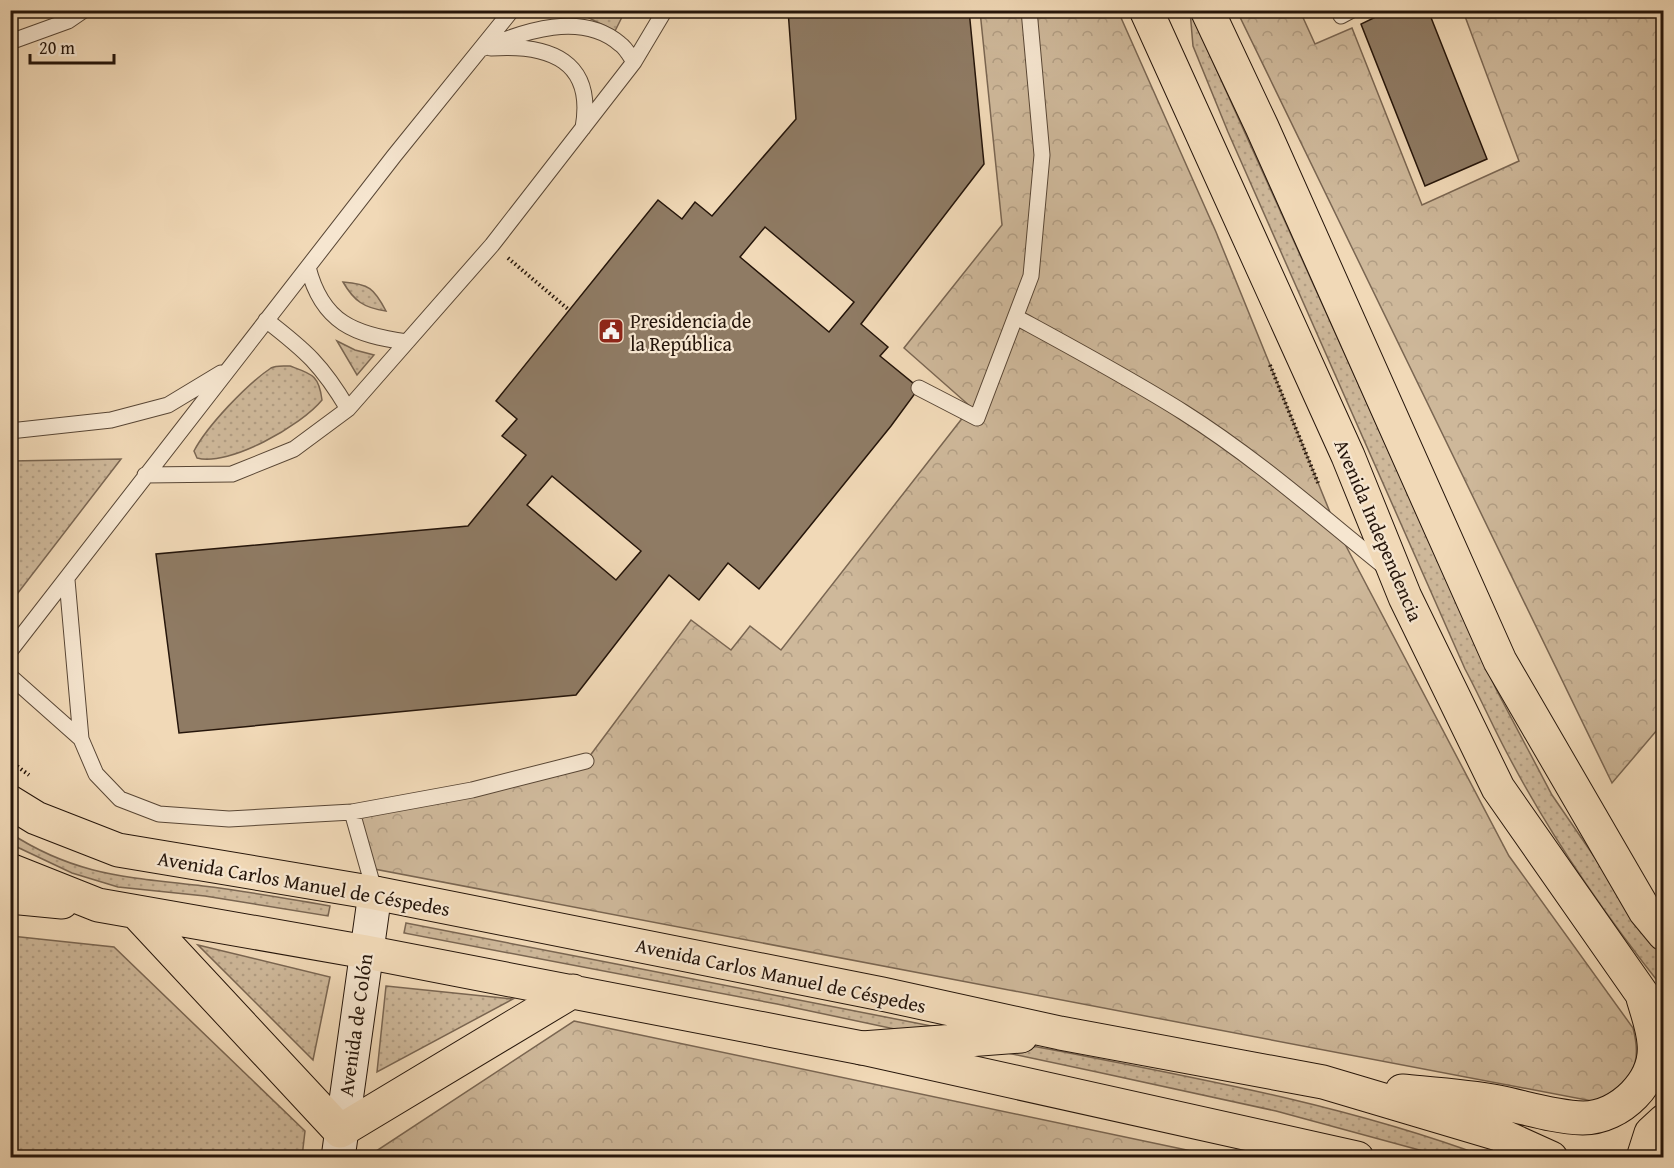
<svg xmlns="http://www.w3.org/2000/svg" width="1674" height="1168" font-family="'Gentium Book Plus',serif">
	<defs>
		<pattern id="grass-dots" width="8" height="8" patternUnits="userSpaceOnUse" patternTransform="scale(1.5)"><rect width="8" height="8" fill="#ceb89a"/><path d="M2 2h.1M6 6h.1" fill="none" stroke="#b19d83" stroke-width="1.8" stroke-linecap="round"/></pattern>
		<pattern id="forest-crowns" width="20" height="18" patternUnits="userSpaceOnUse" patternTransform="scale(1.5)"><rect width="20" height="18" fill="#ceb89a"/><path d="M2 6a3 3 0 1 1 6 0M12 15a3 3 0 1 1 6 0" fill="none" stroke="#b19d83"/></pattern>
	</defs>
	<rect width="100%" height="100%" fill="#f1d9b7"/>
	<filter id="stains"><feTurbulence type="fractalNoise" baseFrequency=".00333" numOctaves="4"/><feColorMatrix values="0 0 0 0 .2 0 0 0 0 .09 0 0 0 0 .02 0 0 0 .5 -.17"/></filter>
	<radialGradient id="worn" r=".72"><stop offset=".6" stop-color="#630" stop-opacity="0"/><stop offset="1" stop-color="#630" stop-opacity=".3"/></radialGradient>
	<path fill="url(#grass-dots)" stroke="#7a6652" stroke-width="1.5" d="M582 11H625L615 31 585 16Z
		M1190 11 1496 689 1552 795 1663 957V988C1606 916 1551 837 1508 755 1493 727 1480 697 1465 669L1228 132 1193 46Z
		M343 282C369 284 374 288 386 311 364 308 354 301 343 282Z
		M337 341 355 350 374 355 357 375Z
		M290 366C312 374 319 375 322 400 302 425 229 467 197 458L194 451C207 426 247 384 271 368 276 365 284 366 290 366Z
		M121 459 11 602V461Z
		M10 833C76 876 128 877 203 886 246 891 288 899 330 906L328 916 205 896 118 887 72 873 17 847 11 843Z
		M406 923C615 964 824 1004 1033 1046 1185 1076 1341 1103 1486 1157H1445L1276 1111 1097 1072 777 1004 404 933Z
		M11 936 114 947 305 1131 302 1157H11Z
		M198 945 330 977 313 1060Z
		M386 986 513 999 377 1072Z"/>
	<path fill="url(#forest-crowns)" stroke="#7a6652" stroke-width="1.5" d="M980 11H1118L1216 232 1336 527 1509 856 1633 1028C1644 1070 1629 1080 1597 1102L369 868 352 812 586 761 691 620 731 650 750 626 781 650 971 407 904 348 1002 225Z
		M1237 11H1300L1315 44 1352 28 1422 205 1519 161 1463 11H1663V723L1612 783Z
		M574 1021 1220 1157H367Z"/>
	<path fill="#8f7b64" stroke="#25150a" stroke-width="1.5" fill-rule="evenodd" d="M788 10H969L984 164 861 324 888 347 880 356 919 388 891 426 759 589 728 563 699 600 669 575 576 695 179 733 156 554 468 526 526 455 502 436 517 419 496 401 658 200 682 219 695 202 712 216 796 119ZM765 227 854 302 829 332 740 257ZM552 476 641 551 616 580 527 505Z
		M1390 10H1428L1487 159 1425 186 1361 24Z"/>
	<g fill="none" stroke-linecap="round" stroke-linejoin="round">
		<g stroke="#584635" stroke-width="17">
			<path id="lane" d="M1341 16 1352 10
				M10 42 68 21 84 10
				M484 48C524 31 582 11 620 44 626 48 630 56 634 62
				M491 48C550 44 595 61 583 128
				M308 267C322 323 355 335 407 342
				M1016 317C1073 348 1129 378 1183 412 1256 458 1320 515 1386 568
				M266 320C306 351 322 365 348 409
				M919 388 977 418 1031 276 1042 155 1029 10
				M10 431 111 420 168 405 221 373
				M145 475 232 474 294 449 348 409 492 245 634 62 665 10
				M67 580 81 739
				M10 651 394 156 512 10
				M10 676 81 739 96 774 120 799 159 814 229 819 352 812 472 790 586 761
				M352 812 375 893"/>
		</g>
		<g stroke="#25150a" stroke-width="35">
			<path id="secondary" d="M338 1158 375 893"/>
		</g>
		<g stroke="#25150a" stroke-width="35">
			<path id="primary" d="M1207 10 1262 127 1500 661 1645 911 1664 934
				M10 870 98 905 366 952 862 1048 1357 1158
				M10 897 62 902
				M137 913 340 1131 573 991"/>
		</g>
		<g stroke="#25150a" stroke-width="35">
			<path id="highway" d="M1146 10 1348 456 1405 597 1498 788 1642 994 1664 1021
				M10 802 36 818 118 850 375 893 882 994 1060 1033 1323 1082 1498 1134 1551 1158
				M862 1048 1021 1036
				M1402 1091C1434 1094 1466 1096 1498 1102 1527 1108 1554 1117 1583 1118 1620 1118 1658 1081 1654 1043 1653 1028 1647 1012 1643 998
				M1643 1158 1651 1133 1664 1121"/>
		</g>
		<path stroke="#25150a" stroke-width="4" stroke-dasharray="1.5 3" stroke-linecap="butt" d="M508 258 569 310
			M1270 365 1318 483
			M10 761 29 775"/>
		<use href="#lane" stroke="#f6e6d0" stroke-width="15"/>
		<use href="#secondary" stroke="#f6e6d0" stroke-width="33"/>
		<use href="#primary" stroke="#f1d9b7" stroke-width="33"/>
		<use href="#highway" stroke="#f1d9b7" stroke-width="33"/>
	</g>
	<defs>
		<g id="civic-square" transform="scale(1.35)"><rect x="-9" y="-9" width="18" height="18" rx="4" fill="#8f2418" stroke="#f6e6d0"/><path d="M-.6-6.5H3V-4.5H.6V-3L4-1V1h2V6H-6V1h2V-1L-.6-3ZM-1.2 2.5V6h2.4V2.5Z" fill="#fff"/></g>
	</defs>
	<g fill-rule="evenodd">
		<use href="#civic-square" x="611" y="331"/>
	</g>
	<g text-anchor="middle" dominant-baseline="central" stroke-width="4.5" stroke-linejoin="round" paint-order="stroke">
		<g font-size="20" fill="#25150a" stroke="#f6e6d0" text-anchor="start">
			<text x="630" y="320">Presidencia de<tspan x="630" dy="23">la República</tspan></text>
		</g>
		<g font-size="20" fill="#25150a" stroke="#f6e6d0">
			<text transform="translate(1379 530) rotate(67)">Avenida Independencia</text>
			<text transform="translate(304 883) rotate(10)">Avenida Carlos Manuel de Céspedes</text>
			<text transform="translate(781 975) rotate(12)">Avenida Carlos Manuel de Céspedes</text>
			<text transform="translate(355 1025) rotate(-82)">Avenida de Colón</text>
		</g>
	</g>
	<rect width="1674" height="1168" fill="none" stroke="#f1d9b7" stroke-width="36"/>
	<rect x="12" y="12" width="1650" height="1144" fill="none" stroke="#25150a" stroke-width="3"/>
	<rect x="18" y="18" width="1638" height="1132" fill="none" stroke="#25150a" stroke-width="1.5"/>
	<path d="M30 54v9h84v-9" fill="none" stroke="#25150a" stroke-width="3"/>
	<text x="39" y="54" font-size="18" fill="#25150a" stroke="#f6e6d0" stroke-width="4.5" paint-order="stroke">20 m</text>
	<rect width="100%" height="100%" filter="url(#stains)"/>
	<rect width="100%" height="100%" fill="url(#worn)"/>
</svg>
